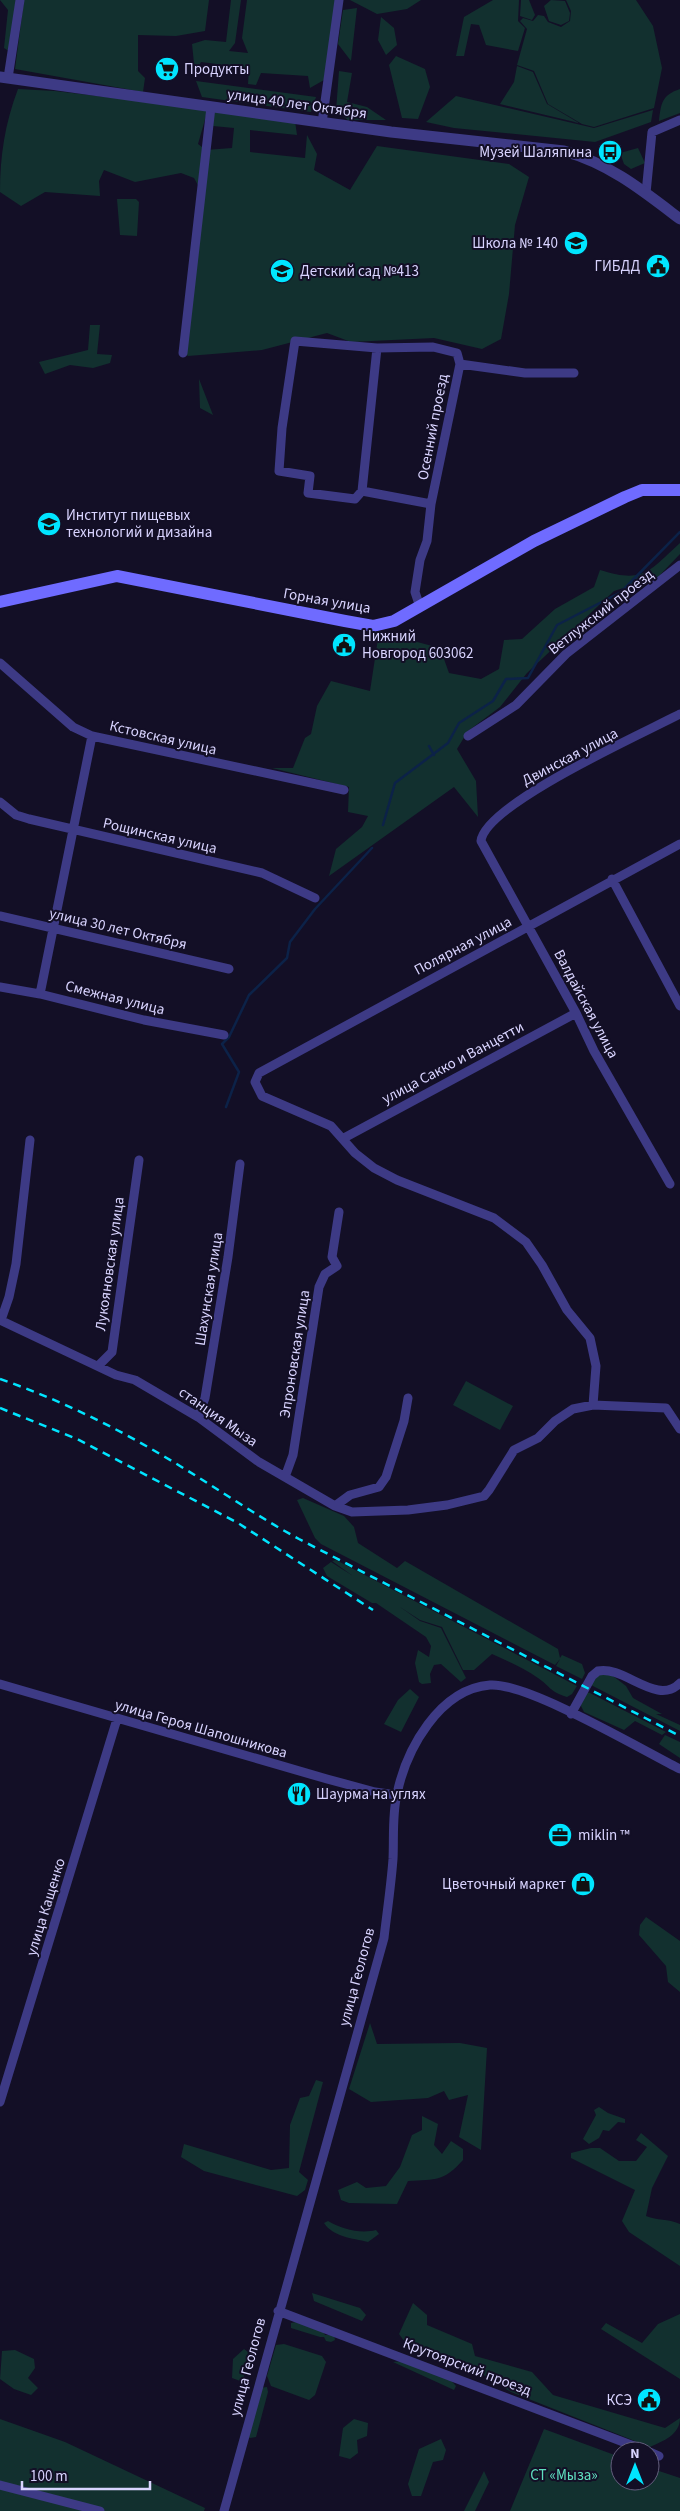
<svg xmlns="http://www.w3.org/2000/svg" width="680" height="2511" font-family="'Source Sans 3',sans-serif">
	<rect width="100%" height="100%" fill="#130f26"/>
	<path fill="#12302f" d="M0 0H16L9 51 4 48 8 10Z
		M24 0H209L205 31 176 36 138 35V71L145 78 143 92 15 69Z
		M231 0H241L235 43 229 51 248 53 242 38 247 0H336L324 80 310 88 308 76 261 73 256 85 248 84 249 68 201 62 195 73 192 44 205 40 226 42Z
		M350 0H421L407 9 377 14Z
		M493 0H519L518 21 525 28 518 51 486 45 479 25 471 24 464 56H456L464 17Z
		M521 0H529L535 15 532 20 520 16Z
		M551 0 565 1 570 13 569 21 561 25 549 21 544 6Z
		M566 0H636L653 26 662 68 654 108 594 127 582 124 548 104 534 71 517 65 527 29 520 21 523 18 533 21 538 15 544 16 548 22 561 27 570 21 571 11Z
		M357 8 351 61 338 44 343 10Z
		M381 17 394 28 397 45 386 55 378 40Z
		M396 56 425 69 430 87 418 119 402 118 389 65Z
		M517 66 533 72 547 104 579 123 500 104 514 82Z
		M339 71 352 73 347 102 367 107 386 120H348L336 111Z
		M196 81 316 97 311 112 202 97Z
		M18 89 55 91 208 109 198 144 206 150 232 148 234 128 213 126 214 110 295 121 297 135 250 130V152L305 158 307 135 317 154 314 170 350 190 377 146 509 164 529 177 515 225 509 294 501 339 482 349 434 338 351 342 327 333 262 350 188 356 182 350 199 187 194 178 181 173 135 182 104 170 99 181 100 196 45 192 21 206 0 192C0 156 5 123 18 89Z
		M680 89V113L659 121C661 103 662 95 680 89Z
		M456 96 594 128 653 110 651 122 595 142 454 128 426 122Z
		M638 148 645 163 631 169 624 164 620 153Z
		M117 199H136L139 202 137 236 120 235Z
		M90 325H100L97 354 112 355 110 363 93 368 70 365 45 374 39 362 88 350Z
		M199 379 213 415 200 408Z
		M680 543V554L658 577 614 591 527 673 500 707 468 731 457 749 476 781 478 817 454 787 329 876 336 849 362 827 368 816 348 812 349 787 272 768H293L305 738 311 734 317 706 331 681 370 691 379 632 440 648 449 673 481 679 499 669 504 640 522 639 555 609 594 587 600 570C644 584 649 571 680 543Z
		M466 1381 513 1406 500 1430 453 1405Z
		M303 1498 344 1516 354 1527 358 1543 397 1568 405 1561 558 1649 560 1658 562 1655 582 1664 585 1673 582 1679 556 1666 560 1659 555 1665 321 1544 315 1538 297 1500Z
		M336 1560 577 1686 572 1694 567 1697C550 1692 550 1686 538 1678 524 1668 507 1661 492 1654L474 1670H463L442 1627 420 1620 400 1607 420 1621 441 1628 466 1678 461 1682 441 1664 434 1665 430 1674 431 1683 422 1684 419 1682 415 1663 418 1650 429 1657 431 1646 426 1637 376 1603H372L327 1576 323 1568 331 1562 353 1576 332 1561Z
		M603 1673 613 1676 626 1686 633 1698 662 1714H656L680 1725V1731L591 1685 595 1677Z
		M410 1689 419 1697 401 1732 384 1724 398 1700Z
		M586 1692 590 1693 666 1732 662 1735 635 1721 624 1730 584 1712 580 1704Z
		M665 1735 680 1742V1758L659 1744Z
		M646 1917 680 1941V1992L668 1982 666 1966 639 1935 640 1925Z
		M370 2023 377 2044 460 2043 487 2048 481 2150 459 2137 468 2095 449 2100 444 2091 428 2098 371 2102 349 2089Z
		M316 2080 323 2082 299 2172 308 2180 305 2190 297 2196 204 2171 181 2157 184 2144 271 2170 289 2168 290 2125 300 2098 309 2096Z
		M599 2107 608 2113 625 2119V2123L618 2122 609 2131 603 2130 599 2138 589 2144 583 2139 596 2115 594 2110Z
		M422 2116 438 2124 434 2145 442 2154 451 2141 463 2149V2160C443 2182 437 2179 408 2181L397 2204 349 2203 341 2200 338 2190 357 2182 366 2188 386 2186 400 2167 412 2135 422 2130Z
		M641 2133 668 2156 652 2188 646 2216C658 2221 667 2218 680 2224V2266L629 2232 622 2221 635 2190 571 2158V2153L591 2148H600L619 2161H636L647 2147 636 2140Z
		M328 2221C342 2229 360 2234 376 2230L379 2234 368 2242C352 2238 333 2237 324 2223Z
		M312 2293 360 2308 366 2315 362 2321 314 2301Z
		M413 2303 427 2315V2325L472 2344 475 2356 532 2372 553 2395 665 2428 680 2418C680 2435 663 2441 650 2447L511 2392 466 2364 407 2345 399 2334Z
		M680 2314V2379L601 2329 606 2323 642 2343 658 2324Z
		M296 2322 323 2331 325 2335H334L335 2340 331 2342 326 2341 324 2337H320L291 2328V2323Z
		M284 2344 322 2356 326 2362 315 2395 309 2400 271 2386 267 2376 276 2345Z
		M244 2349 248 2352 243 2382 232 2378 233 2359Z
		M15 2350 34 2359 35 2368 28 2378 38 2388 31 2395 14 2389 0 2379 2 2351Z
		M403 2361 448 2377 456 2386 454 2390 393 2362Z
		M267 2387 268 2392 256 2437 250 2438 247 2436 260 2388Z
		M0 2419 65 2442 205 2508 204 2511H0Z
		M354 2419 368 2423 367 2436 357 2440 358 2453 350 2459 339 2456 343 2428Z
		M544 2429 620 2457V2481H650V2468L680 2478V2511H510Z
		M441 2439 446 2450 443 2460 433 2462 421 2496H412L408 2484 419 2449Z
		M484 2471 489 2482 475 2511H464Z"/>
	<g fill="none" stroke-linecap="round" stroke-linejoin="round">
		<path stroke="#0c2248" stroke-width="2.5" d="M429 746 434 755
			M383 825 395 783 448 743 459 723 493 701 506 679 528 678 557 625 621 592 680 532
			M226 1107 239 1072 222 1044 229 1037 249 995 287 958 290 942 315 909 372 848"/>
		<path stroke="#3d3a85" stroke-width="9" d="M8 78 20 0
			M322 123 339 0
			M646 193 652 132 680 120
			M183 353 211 107
			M362 491 355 499 308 493 310 476 279 471 282 428 295 341 377 348 433 347 457 353 460 364
			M362 491 377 348
			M362 491 431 504
			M420 607 415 592 420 560 427 541 431 504 460 364 525 373H574
			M0 663 73 727 92 736 344 790
			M468 736 516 705 566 654 680 565
			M0 802 16 815 29 819 262 873 315 898
			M612 879 680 1006
			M0 916 229 969
			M0 987 40 994 144 1020 224 1035
			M40 994 92 736
			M344 1138 576 1013
			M670 1184 594 1051 576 1013 481 841C485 804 644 733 680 714
			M0 1320 116 1375 135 1380 198 1417 259 1462 335 1506 352 1512 408 1510 447 1505 484 1496 489 1490 514 1450 538 1438 555 1421 573 1409 593 1405 666 1408 680 1429
			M1 1320 9 1297 16 1264 30 1140
			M98 1366 112 1352 139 1160
			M593 1405 596 1366 590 1338 567 1310 542 1265 526 1242 494 1218 397 1180 374 1168 355 1153 331 1126 262 1096 255 1082 259 1073 680 844
			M198 1417 205 1398 228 1257 240 1164
			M285 1477 293 1455 319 1287 325 1274 337 1266 332 1257 339 1212
			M335 1506 350 1495 379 1487 386 1477 404 1421 408 1398
			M0 1684 327 1779 375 1792 396 1795
			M571 1714 592 1676 598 1671C624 1665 657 1707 680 1683
			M0 2102 117 1719
			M278 2311 647 2451
			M650 2452 659 2456
			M0 2485 100 2511
			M224 2511 384 1938C387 1912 391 1886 393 1859 394 1838 392 1815 397 1794 406 1750 439 1689 490 1685 527 1682 642 1750 680 1769"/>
		<path stroke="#3d3a85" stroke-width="11" d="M0 77 391 132 564 151C610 164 642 190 680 219"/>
		<path stroke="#6f6bff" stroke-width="12" d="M0 602 117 576 345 621 373 626 394 621 534 541 625 497 642 490H680"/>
		<path stroke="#00e5ff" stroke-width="2.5" stroke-dasharray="8 6" stroke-linecap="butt" d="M0 1379C58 1399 113 1426 165 1457 211 1484 253 1514 299 1539L680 1736
			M0 1408 77 1439 238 1523 373 1610"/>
	</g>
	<defs>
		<g id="supermarket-disc" transform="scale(1.25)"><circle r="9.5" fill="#00e5ff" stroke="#130f26"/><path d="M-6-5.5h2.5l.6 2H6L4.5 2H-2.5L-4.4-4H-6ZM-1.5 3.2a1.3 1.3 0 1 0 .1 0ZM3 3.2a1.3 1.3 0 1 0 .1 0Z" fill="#111"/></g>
		<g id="bus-disc" transform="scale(1.25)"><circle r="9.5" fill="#00e5ff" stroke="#130f26"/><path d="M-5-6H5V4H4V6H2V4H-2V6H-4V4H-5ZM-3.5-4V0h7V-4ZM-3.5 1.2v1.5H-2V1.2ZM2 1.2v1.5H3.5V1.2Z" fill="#111"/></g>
		<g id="school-disc" transform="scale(1.25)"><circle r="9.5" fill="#00e5ff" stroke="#130f26"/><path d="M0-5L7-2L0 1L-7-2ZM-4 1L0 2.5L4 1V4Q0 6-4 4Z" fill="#111"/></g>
		<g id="civic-disc" transform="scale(1.25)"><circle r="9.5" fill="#00e5ff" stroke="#130f26"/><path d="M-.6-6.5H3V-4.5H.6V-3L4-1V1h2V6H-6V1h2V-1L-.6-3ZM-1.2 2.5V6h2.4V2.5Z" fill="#111"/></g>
		<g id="university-disc" transform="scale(1.25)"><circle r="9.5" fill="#00e5ff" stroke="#130f26"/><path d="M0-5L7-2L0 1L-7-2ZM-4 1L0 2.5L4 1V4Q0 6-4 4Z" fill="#111"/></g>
		<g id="restaurant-disc" transform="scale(1.25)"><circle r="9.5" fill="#00e5ff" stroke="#130f26"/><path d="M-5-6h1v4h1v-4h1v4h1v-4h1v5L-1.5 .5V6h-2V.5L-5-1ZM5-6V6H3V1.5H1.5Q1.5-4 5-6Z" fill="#111"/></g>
		<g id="office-disc" transform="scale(1.25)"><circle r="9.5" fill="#00e5ff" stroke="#130f26"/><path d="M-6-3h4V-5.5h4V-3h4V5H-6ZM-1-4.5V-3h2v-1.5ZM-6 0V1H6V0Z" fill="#111"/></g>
		<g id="shop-disc" transform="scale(1.25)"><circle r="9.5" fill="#00e5ff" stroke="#130f26"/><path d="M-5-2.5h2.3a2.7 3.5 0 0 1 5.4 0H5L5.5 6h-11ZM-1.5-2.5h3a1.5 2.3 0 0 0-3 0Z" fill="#111"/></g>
	</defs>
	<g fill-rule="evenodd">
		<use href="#supermarket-disc" x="167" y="69"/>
		<use href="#bus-disc" x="610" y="152"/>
		<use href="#school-disc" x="576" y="243"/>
		<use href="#civic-disc" x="658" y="266"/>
		<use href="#school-disc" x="282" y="271"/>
		<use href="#university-disc" x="49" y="524"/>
		<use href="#civic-disc" x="344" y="645"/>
		<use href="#restaurant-disc" x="299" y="1794"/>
		<use href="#office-disc" x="560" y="1835"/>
		<use href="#shop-disc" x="583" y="1884"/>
		<use href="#civic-disc" x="649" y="2400"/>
	</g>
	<g text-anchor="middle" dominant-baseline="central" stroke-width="4" stroke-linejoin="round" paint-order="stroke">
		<g font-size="15" fill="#d9d4ff" stroke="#130f26" text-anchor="start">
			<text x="184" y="69">Продукты</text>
			<text x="592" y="152" text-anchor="end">Музей Шаляпина</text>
			<text x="558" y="243" text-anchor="end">Школа № 140</text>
			<text x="640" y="266" text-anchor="end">ГИБДД</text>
			<text x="300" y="271">Детский сад №413</text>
			<text x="66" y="515">Институт пищевых<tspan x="66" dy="17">технологий и дизайна</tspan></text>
			<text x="362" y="636">Нижний<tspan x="362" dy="17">Новгород 603062</tspan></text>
			<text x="316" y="1794">Шаурма на углях</text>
			<text x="578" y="1835">miklin ™</text>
			<text x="566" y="1884" text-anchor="end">Цветочный маркет</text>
			<text x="632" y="2400" text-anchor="end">КСЭ</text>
		</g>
		<g font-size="15" fill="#d9d4ff" stroke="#130f26">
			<text transform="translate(297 104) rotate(8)">улица 40 лет Октября</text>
			<text transform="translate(433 427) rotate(-79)">Осенний проезд</text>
			<text transform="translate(327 601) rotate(10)">Горная улица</text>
			<text transform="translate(601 612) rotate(-38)">Ветлужский проезд</text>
			<text transform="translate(163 738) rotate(13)">Кстовская улица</text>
			<text transform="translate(570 757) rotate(-28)">Двинская улица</text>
			<text transform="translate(160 836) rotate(13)">Рощинская улица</text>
			<text transform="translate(118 929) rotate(13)">улица 30 лет Октября</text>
			<text transform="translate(463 946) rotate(-28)">Полярная улица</text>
			<text transform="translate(115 998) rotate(14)">Смежная улица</text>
			<text transform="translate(586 1004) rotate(62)">Валдайская улица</text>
			<text transform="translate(453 1063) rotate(-28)">улица Сакко и Ванцетти</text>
			<text transform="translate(110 1264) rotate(-82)">Лукояновская улица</text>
			<text transform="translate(209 1289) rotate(-81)">Шахунская улица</text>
			<text transform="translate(295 1354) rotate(-81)">Эпроновская улица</text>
			<text transform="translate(218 1417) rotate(35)">станция Мыза</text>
			<text transform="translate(201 1729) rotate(16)">улица Героя Шапошникова</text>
			<text transform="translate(46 1907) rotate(-73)">улица Кащенко</text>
			<text transform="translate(357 1977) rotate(-75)">улица Геологов</text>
			<text transform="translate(248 2367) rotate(-75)">улица Геологов</text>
			<text transform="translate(467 2367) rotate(21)">Крутоярский проезд</text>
		</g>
		<g font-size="15" fill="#5fe0c0" stroke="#130f26">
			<text x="564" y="2475">СТ «Мыза»</text>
		</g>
	</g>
	<g transform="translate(635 2466)"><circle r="24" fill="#130f26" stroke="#625e7d"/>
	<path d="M0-4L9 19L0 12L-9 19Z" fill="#00e5ff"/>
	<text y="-8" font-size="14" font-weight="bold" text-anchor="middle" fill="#d9d4ff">N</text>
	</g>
	<path d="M22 2481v8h128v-8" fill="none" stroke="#d9d4ff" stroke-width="2.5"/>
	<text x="30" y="2481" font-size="15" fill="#d9d4ff" stroke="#130f26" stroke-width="4" paint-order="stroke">100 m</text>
</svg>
